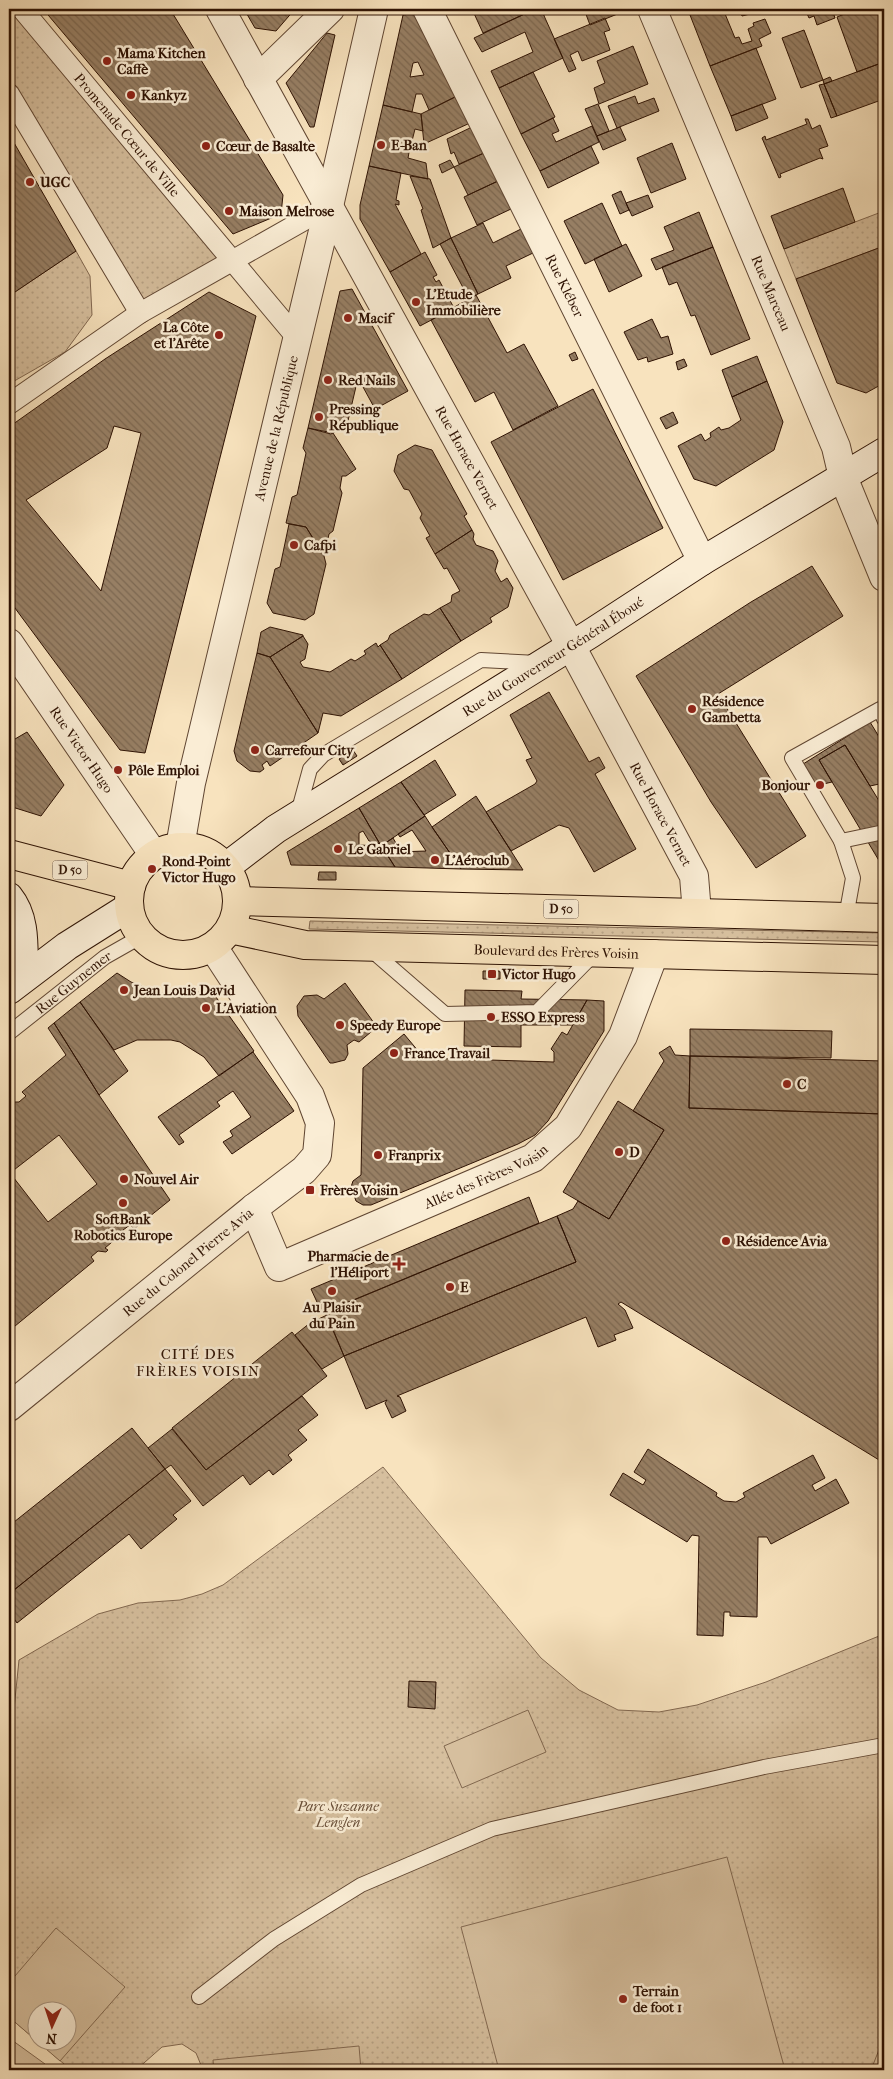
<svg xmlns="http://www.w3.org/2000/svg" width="893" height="2079" font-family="'IM FELL French Canon',serif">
	<defs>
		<pattern id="green-dots" width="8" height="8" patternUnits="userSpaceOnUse" patternTransform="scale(1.25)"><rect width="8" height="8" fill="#d6bf9e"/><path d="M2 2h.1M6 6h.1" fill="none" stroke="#b8a386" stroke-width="1.8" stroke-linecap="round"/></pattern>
		<pattern id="building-back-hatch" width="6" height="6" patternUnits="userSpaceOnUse" patternTransform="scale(1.25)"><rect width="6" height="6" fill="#977f64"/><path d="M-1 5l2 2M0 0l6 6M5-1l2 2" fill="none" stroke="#7c6750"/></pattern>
	</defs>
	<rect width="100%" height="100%" fill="#f8e3be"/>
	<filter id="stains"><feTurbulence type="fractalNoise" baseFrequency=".004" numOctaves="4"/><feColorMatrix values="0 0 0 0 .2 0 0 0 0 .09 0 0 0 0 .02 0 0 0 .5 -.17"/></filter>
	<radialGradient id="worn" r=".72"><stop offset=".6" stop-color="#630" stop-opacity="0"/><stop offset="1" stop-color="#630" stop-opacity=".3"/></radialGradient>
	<path fill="url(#green-dots)" stroke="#826850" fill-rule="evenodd" d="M9 9H22L233 260 140 313 9 94Z
		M884 211V246L796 279 784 249Z
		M76 251 90 276 92 315 65 352 9 384V296Z
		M310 921 884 933V942L309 929Z
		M383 1467 541 1658 579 1690 618 1710 659 1712 697 1705 766 1682 884 1634V2070H203L196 2053 182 2044 162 2047 136 2070H71L9 2017V1758L19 1660 98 1614 138 1603 180 1600 202 1594 223 1585ZM38 2012H68V2042H38Z"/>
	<path fill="#d6bf9e" stroke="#826850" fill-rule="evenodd" d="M528 1710 546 1752 462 1788 444 1746Z
		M727 1857 785 2070H499L461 1927Z
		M56 1928 125 1987 60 2061 9 2017V1983ZM38 2012H68V2042H38Z
		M884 2037V2070H871Z
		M9 2038 45 2064 40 2070H9Z
		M359 2046 361 2070H214L213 2060Z"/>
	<path fill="url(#building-back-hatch)" stroke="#2e1203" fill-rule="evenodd" d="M43 9H170L283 195 281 214 233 234Z
		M244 9H295L276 31 255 28Z
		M472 9H530L531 11 483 33Z
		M535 9H541L563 58 499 88 491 71 533 52 525 32 482 52 474 38Z
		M541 9H558L544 15Z
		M584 9H618L620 13 590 25Z
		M692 9H706L694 13Z
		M706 9H723L735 38 739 37 742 44 752 41 748 29 754 26 753 23 765 19 771 33 759 39 762 46 710 66 690 15Z
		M739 9H747L750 14 742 16Z
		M805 9H832L835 18 817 25 814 16 809 18Z
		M857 9H884V62L857 72 837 17Z
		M416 13 457 96 429 110 422 94H416L412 112 383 105 403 15ZM418 62 424 75 410 77 413 63Z
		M605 18 610 30 604 32 610 50 582 61 578 51 570 55 576 69 569 72 554 39Z
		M804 30 823 80 801 88 782 38Z
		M327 33 335 35 314 127H310L286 83Z
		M633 46 648 84 599 104 594 88 605 83 597 61Z
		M756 48 776 99 731 116 710 66Z
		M884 62V99L837 116 824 84Z
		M533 72 555 117 521 134 499 88Z
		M830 77 832 81 824 84 823 80Z
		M824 84 837 116 831 118 819 85Z
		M457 96 470 123 424 144 421 114Z
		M635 96 638 104 654 98 659 111 617 128 608 106Z
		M598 104 609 131 597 136 585 109Z
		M762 104 768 118 736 131 731 116Z
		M383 105 421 114 423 131 415 129 412 141 407 145 410 147 408 158 426 163 428 179 369 166Z
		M553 118 559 131 552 134 556 142 592 126 599 142 540 171 521 134Z
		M805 119H808L812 129 820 125 828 146 819 149 823 159 820 158 780 174 781 177 779 178 762 138 765 136 766 140 807 124Z
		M472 127 484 153 459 164 454 152 451 154 447 139Z
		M620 127 626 140 603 150 597 136Z
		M9 134 76 251 9 296Z
		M672 143 686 179 651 193 637 158Z
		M591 146 599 163 548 188 540 171Z
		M484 153 498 181 468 195 454 167Z
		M450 160 454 167 442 173 439 165Z
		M369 166 401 173 396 200 399 201V205L395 204 421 254 390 272 360 219V205Z
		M410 176 430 179 451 238 433 248 421 210 423 209Z
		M498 181 511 209 477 225 464 197Z
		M843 188 855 222 784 249 771 216Z
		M621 191 629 210 620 214 612 195Z
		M648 195 653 207 632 216 626 203Z
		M602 203 622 246 585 264 564 221Z
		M699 212 713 247 656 270 651 259 674 250 664 227Z
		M483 223 493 243 521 229 533 253 506 266 511 278 478 294 451 238Z
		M451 238 478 294 469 299 440 244Z
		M626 244 642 276 609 292 594 259Z
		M884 246V383L866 393 837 383 796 279Z
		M713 247 750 339 711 355 695 315 691 316 677 282 669 285 662 267Z
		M425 252 437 275 433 277 436 282 439 280 454 308 420 326 390 272Z
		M352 289 408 391 375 409 363 387 365 379 358 378 347 425 331 434 308 428 340 291Z
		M209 292 256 316 145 753 120 750 9 600V427L105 359ZM114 426 141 433 101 591 26 500 107 448Z
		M476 295 507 353 524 344 558 406 513 430 494 392 475 402 431 320Z
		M652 319 661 338 668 336 673 354 648 362 647 357 638 360 624 332Z
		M575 352 578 359 572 361 569 355Z
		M757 356 767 381 732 397 722 370Z
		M684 359 687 366 678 370 676 362Z
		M767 381 783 422 774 450 716 486 694 479 678 446 701 434 705 441 711 437 710 433 719 427 721 430 729 428 741 420 732 397Z
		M593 389 663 528 563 580 491 442Z
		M673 412 678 423 666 429 660 418Z
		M308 428 333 433 356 469 346 476H342L340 488 342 493 333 531 329 534 324 556 306 527 286 523 292 497 297 495 306 453 303 448Z
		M415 445 432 450 467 514 464 516 472 530 435 554 426 538 430 536 420 518 422 514 409 490 404 489 394 471 398 455Z
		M289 524 306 527 324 556 326 564 314 614 305 620 273 613 267 603 275 569 280 567Z
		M472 530 474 534 473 539 476 545 493 551 498 561 495 571 501 582 507 578 513 588 508 607 490 618 492 622 461 641 440 608 451 602 452 595 460 591 447 568 444 569 435 554Z
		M812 566 843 616 718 694 806 836 756 868 711 802 636 676 751 602Z
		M440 608 461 641 402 679 380 645 388 640 390 635 424 614 429 615Z
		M270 627 303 635V636L270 657 257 653 261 632Z
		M303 636 308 644 305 659 300 662 303 667 330 672 351 659 355 661 366 654 364 651 376 643 378 647 380 645 402 679 341 716 323 713 318 733 270 657Z
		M257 653 270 657 318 733 270 766 267 761 262 765 264 769 260 772 250 771 237 761 234 751Z
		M549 692 589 762 599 757 605 768 595 774 636 849 594 872 569 828 559 825 511 851 486 812 535 784 537 781 526 760 532 758 510 715Z
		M870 722 884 745V783L870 786 845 745 819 760 832 782 802 789 792 771Z
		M27 732 64 785 41 816 9 806V743L13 738 15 739Z
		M845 745 884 809V869L819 760Z
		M353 750 357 756 343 765 339 759Z
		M435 760 456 795 424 815 401 782Z
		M401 782 425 816 381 846 359 808Z
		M476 796 511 851 523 870 461 869 432 827Z
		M359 808 380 844 369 841 363 831 359 833V845L382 846 395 867 291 865 287 852Z
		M425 816 432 827 461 869 395 867 381 846 393 838 397 845 394 847 397 852 426 851 412 830 400 837 398 834Z
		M319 872H336V880H318Z
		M483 971H500V979H483Z
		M117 973 131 982 159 993 181 995 211 990 254 1051 219 1076 204 1057 180 1042 171 1040H137L114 1050 80 1002Z
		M345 983 377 1027 359 1042 354 1040 347 1045 348 1054 345 1060 333 1063H330L298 1016 297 1006 304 996 317 995 324 999Z
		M465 990 522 991 521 999 587 1000 573 1025H521V1047L464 1046Z
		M587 1000 604 1001V1031L548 1121 535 1135 518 1144 371 1205H363L356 1201 351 1187 353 1181 361 1175 363 1068 404 1034 424 1058 554 1062V1052L551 1049 562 1032 567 1035Z
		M80 1002 128 1071 99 1095 54 1023Z
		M54 1023 99 1095 170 1200 134 1229 130 1225 123 1230 121 1240 118 1237 105 1248 108 1250 106 1252 98 1251 91 1257 94 1261 9 1331V1107L11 1105 9 1102H19L26 1096 22 1092 66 1055 48 1028ZM59 1135 97 1184 48 1222 10 1173Z
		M690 1029 832 1031 831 1058 690 1056Z
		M670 1046 675 1055 690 1056 689 1108 884 1114V1463L621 1302 618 1304 625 1310 633 1328 614 1335 616 1340 598 1347 586 1317 397 1396 400 1397 406 1411 392 1418 385 1403 387 1400 366 1409 344 1356 576 1262 557 1216 573 1209 578 1201 609 1219 664 1130 633 1111 664 1061 659 1053Z
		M253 1052 294 1111 232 1154 223 1142 233 1136 230 1131 251 1117 233 1091 217 1102 220 1106 179 1135 184 1142 179 1145 158 1117Z
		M690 1056 884 1061V1114L689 1108Z
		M618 1101 664 1130 609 1219 563 1192Z
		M529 1197 539 1223 322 1313 311 1289Z
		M557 1216 576 1262 344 1356 325 1312Z
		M327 1315 344 1356 322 1369 295 1335 310 1323Z
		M292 1332 327 1376 206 1470 172 1428Z
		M302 1396 318 1415 298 1430 307 1440 288 1455 292 1460 273 1475 269 1470 250 1485 243 1475 203 1506 171 1465 165 1469 148 1448 172 1429 206 1470Z
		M132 1428 165 1469 9 1594V1526Z
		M648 1449 717 1493 716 1496 724 1501 736 1502 745 1497 743 1493 813 1455 825 1478 812 1485 815 1491 836 1479 849 1503 771 1544 767 1537H758L757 1617 730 1616V1612H724L723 1636 697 1635 699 1536 692 1535 687 1542 610 1495 623 1473 643 1485 646 1480 634 1472Z
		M165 1469 191 1501 173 1515 177 1519 141 1549 129 1534 17 1623 9 1612V1594Z
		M409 1681 436 1682 435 1709 408 1707Z"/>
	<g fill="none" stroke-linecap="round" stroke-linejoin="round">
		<g stroke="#604632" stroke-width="16">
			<g id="service">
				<path d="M298 813 310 769 323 755 481 660 538 663"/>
				<path d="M841 841 792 758 880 709 884 719"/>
				<path d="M846 917 853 878 841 841 884 832"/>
				<path d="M370 949 445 1014 537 1012 594 954"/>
				<path id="s1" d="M9 1033 105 957 142 936"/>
				<path d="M199 1997 274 1939 361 1885 492 1829 764 1767 884 1745"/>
			</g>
		</g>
		<g stroke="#604632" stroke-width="22">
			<g id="pedestrian">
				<path id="s2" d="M22 9 297 338"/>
				<path d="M9 94 140 313"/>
				<path d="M9 404 140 313 329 206"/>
			</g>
		</g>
		<g stroke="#604632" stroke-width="30">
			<g id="minor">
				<path id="s3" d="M220 9 571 646 694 876 697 913"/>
				<path id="s4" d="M427 9 702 561"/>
				<path id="s5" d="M652 9 836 447 843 477 884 577"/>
				<path d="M258 79 330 9"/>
				<path id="s6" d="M9 643 154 855"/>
				<path id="s7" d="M180 847 191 783 329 206 374 9"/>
				<path id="s8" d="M254 1208 279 1267 533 1158 568 1127 623 1036 654 954"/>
				<path id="s9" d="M9 1407 254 1208 304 1170 317 1155 320 1123 310 1096 213 947"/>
			</g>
		</g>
		<g stroke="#2e1203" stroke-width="30">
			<g id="secondary">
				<path id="s10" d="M226 867 276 829 590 634 702 561 884 452"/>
				<path d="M9 897C27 919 23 950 24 977"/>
				<path d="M9 990 67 946 129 907"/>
			</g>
		</g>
		<g stroke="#2e1203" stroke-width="30">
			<g id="primary">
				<circle cx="183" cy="901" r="54"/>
				<path d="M9 854 131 886"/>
				<path d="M237 901 884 918"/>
				<path id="s11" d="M230 929 305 945 884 960"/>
			</g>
		</g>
		<use href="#service" stroke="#faedd5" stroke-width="14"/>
		<use href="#pedestrian" stroke="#faedd5" stroke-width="20"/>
		<use href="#minor" stroke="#faedd5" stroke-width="28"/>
		<use href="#secondary" stroke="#faedd5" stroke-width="28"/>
		<use href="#primary" stroke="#f8e3be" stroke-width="28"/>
	</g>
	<g fill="#8f2418" stroke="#faedd5" stroke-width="2">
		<circle cx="107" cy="61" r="5"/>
		<circle cx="131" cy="95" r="5"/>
		<circle cx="381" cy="145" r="5"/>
		<circle cx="206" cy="146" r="5"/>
		<circle cx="30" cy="182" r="5"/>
		<circle cx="229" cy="211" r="5"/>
		<circle cx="416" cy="302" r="5"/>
		<circle cx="348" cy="318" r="5"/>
		<circle cx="219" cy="335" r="5"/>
		<circle cx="328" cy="380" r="5"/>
		<circle cx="319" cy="417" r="5"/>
		<circle cx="294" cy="545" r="5"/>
		<circle cx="692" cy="709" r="5"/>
		<circle cx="255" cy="750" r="5"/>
		<circle cx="118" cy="770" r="5"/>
		<circle cx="820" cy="785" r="5"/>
		<circle cx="338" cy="849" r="5"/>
		<circle cx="435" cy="860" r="5"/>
		<circle cx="152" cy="869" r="5"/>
		<rect x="487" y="969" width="10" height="10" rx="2.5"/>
		<circle cx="124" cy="990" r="5"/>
		<circle cx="206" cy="1008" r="5"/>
		<circle cx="491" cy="1017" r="5"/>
		<circle cx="340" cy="1025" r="5"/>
		<circle cx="394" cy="1053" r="5"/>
		<circle cx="787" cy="1084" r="5"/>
		<circle cx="619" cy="1152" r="5"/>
		<circle cx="378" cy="1155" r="5"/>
		<circle cx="124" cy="1179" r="5"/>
		<rect x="305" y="1185" width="10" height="10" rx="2.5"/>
		<circle cx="123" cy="1203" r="5"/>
		<circle cx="726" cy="1241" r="5"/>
		<path d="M396.5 1256.5h5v5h5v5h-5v5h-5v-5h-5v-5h5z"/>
		<circle cx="450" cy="1287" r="5"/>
		<circle cx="332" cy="1291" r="5"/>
		<circle cx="623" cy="1999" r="5"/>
	</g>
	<g text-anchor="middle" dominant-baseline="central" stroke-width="5" stroke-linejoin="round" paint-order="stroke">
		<g fill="#faedd5" stroke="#6b5442" stroke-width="1">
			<rect x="52.5" y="860.5" width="35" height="19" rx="4"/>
			<rect x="543.5" y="899.5" width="35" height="19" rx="4"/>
		</g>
		<g font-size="12" font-weight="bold" fill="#2e1203">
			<text x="70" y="870">D 50</text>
			<text x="561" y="909">D 50</text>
		</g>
		<g font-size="14" font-weight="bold" fill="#2e1203" stroke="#faedd5" text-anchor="start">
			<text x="117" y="53">Mama Kitchen<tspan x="117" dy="16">Caffè</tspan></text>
			<text x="141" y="95">Kankyz</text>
			<text x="391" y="145">E-Ban</text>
			<text x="216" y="146">Cœur de Basalte</text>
			<text x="40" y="182">UGC</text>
			<text x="239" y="211">Maison Melrose</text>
			<text x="426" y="294">L'Etude<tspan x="426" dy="16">Immobilière</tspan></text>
			<text x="358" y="318">Macif</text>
			<text x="209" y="327" text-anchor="end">La Côte<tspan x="209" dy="16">et l'Arête</tspan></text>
			<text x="338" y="380">Red Nails</text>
			<text x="329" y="409">Pressing<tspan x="329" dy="16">République</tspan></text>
			<text x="304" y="545">Cafpi</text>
			<text x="702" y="701">Résidence<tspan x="702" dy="16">Gambetta</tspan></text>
			<text x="265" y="750">Carrefour City</text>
			<text x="128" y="770">Pôle Emploi</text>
			<text x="810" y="785" text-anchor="end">Bonjour</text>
			<text x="348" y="849">Le Gabriel</text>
			<text x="445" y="860">L'Aéroclub</text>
			<text x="162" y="861">Rond-Point<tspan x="162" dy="16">Victor Hugo</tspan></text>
			<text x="502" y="974">Victor Hugo</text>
			<text x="134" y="990">Jean Louis David</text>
			<text x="216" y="1008">L'Aviation</text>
			<text x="501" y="1017">ESSO Express</text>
			<text x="350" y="1025">Speedy Europe</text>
			<text x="404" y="1053">France Travail</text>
			<text x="797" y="1084">C</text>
			<text x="629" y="1152">D</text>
			<text x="388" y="1155">Franprix</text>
			<text x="134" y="1179">Nouvel Air</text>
			<text x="320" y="1190">Frères Voisin</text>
			<text x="123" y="1219" text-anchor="middle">SoftBank<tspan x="123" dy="16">Robotics Europe</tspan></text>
			<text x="736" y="1241">Résidence Avia</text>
			<text x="389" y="1256" text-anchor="end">Pharmacie de<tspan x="389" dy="16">l'Héliport</tspan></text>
			<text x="460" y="1287">E</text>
			<text x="332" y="1307" text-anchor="middle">Au Plaisir<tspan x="332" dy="16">du Pain</tspan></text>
			<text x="633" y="1991">Terrain<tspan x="633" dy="16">de foot 1</tspan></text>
		</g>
		<g font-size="14" fill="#2e1203" stroke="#faedd5">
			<text stroke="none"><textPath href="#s2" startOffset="164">Promenade Cœur de Ville</textPath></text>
			<text stroke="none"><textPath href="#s4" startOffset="309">Rue Kléber</textPath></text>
			<text stroke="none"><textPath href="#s5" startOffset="308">Rue Marceau</textPath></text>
			<text stroke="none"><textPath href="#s7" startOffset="430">Avenue de la République</textPath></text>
			<text stroke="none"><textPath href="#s3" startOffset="512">Rue Horace Vernet</textPath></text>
			<text stroke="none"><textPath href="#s10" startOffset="389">Rue du Gouverneur Général Éboué</textPath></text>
			<text stroke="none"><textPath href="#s6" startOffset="129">Rue Victor Hugo</textPath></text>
			<text stroke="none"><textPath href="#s3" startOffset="918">Rue Horace Vernet</textPath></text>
			<text stroke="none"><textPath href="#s11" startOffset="328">Boulevard des Frères Voisin</textPath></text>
			<text stroke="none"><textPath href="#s1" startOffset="82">Rue Guynemer</textPath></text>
			<text stroke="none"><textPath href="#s8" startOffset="290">Allée des Frères Voisin</textPath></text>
			<text stroke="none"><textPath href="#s9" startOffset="230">Rue du Colonel Pierre Avia</textPath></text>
		</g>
		<g font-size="14" font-style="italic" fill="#694f39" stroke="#faedd5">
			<text x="338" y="1806">Parc Suzanne<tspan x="338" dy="16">Lenglen</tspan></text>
		</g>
		<g font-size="15" letter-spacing="1" fill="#2e1203" stroke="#faedd5">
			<text x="198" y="1354">CITÉ DES<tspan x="198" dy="17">FRÈRES VOISIN</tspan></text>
		</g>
	</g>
	<rect width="893" height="2079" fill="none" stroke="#f8e3be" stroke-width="30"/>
	<rect x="10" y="10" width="873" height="2059" fill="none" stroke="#2e1203" stroke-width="2.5"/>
	<rect x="15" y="15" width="863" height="2049" fill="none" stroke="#2e1203"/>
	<g transform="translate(52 2026) rotate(183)"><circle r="24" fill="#faedd5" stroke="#a89581"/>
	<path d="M0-4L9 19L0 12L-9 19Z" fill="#8f2418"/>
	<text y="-8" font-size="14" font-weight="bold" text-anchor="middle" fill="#2e1203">N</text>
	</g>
	<rect width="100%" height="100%" filter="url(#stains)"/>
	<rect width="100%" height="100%" fill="url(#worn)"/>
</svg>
